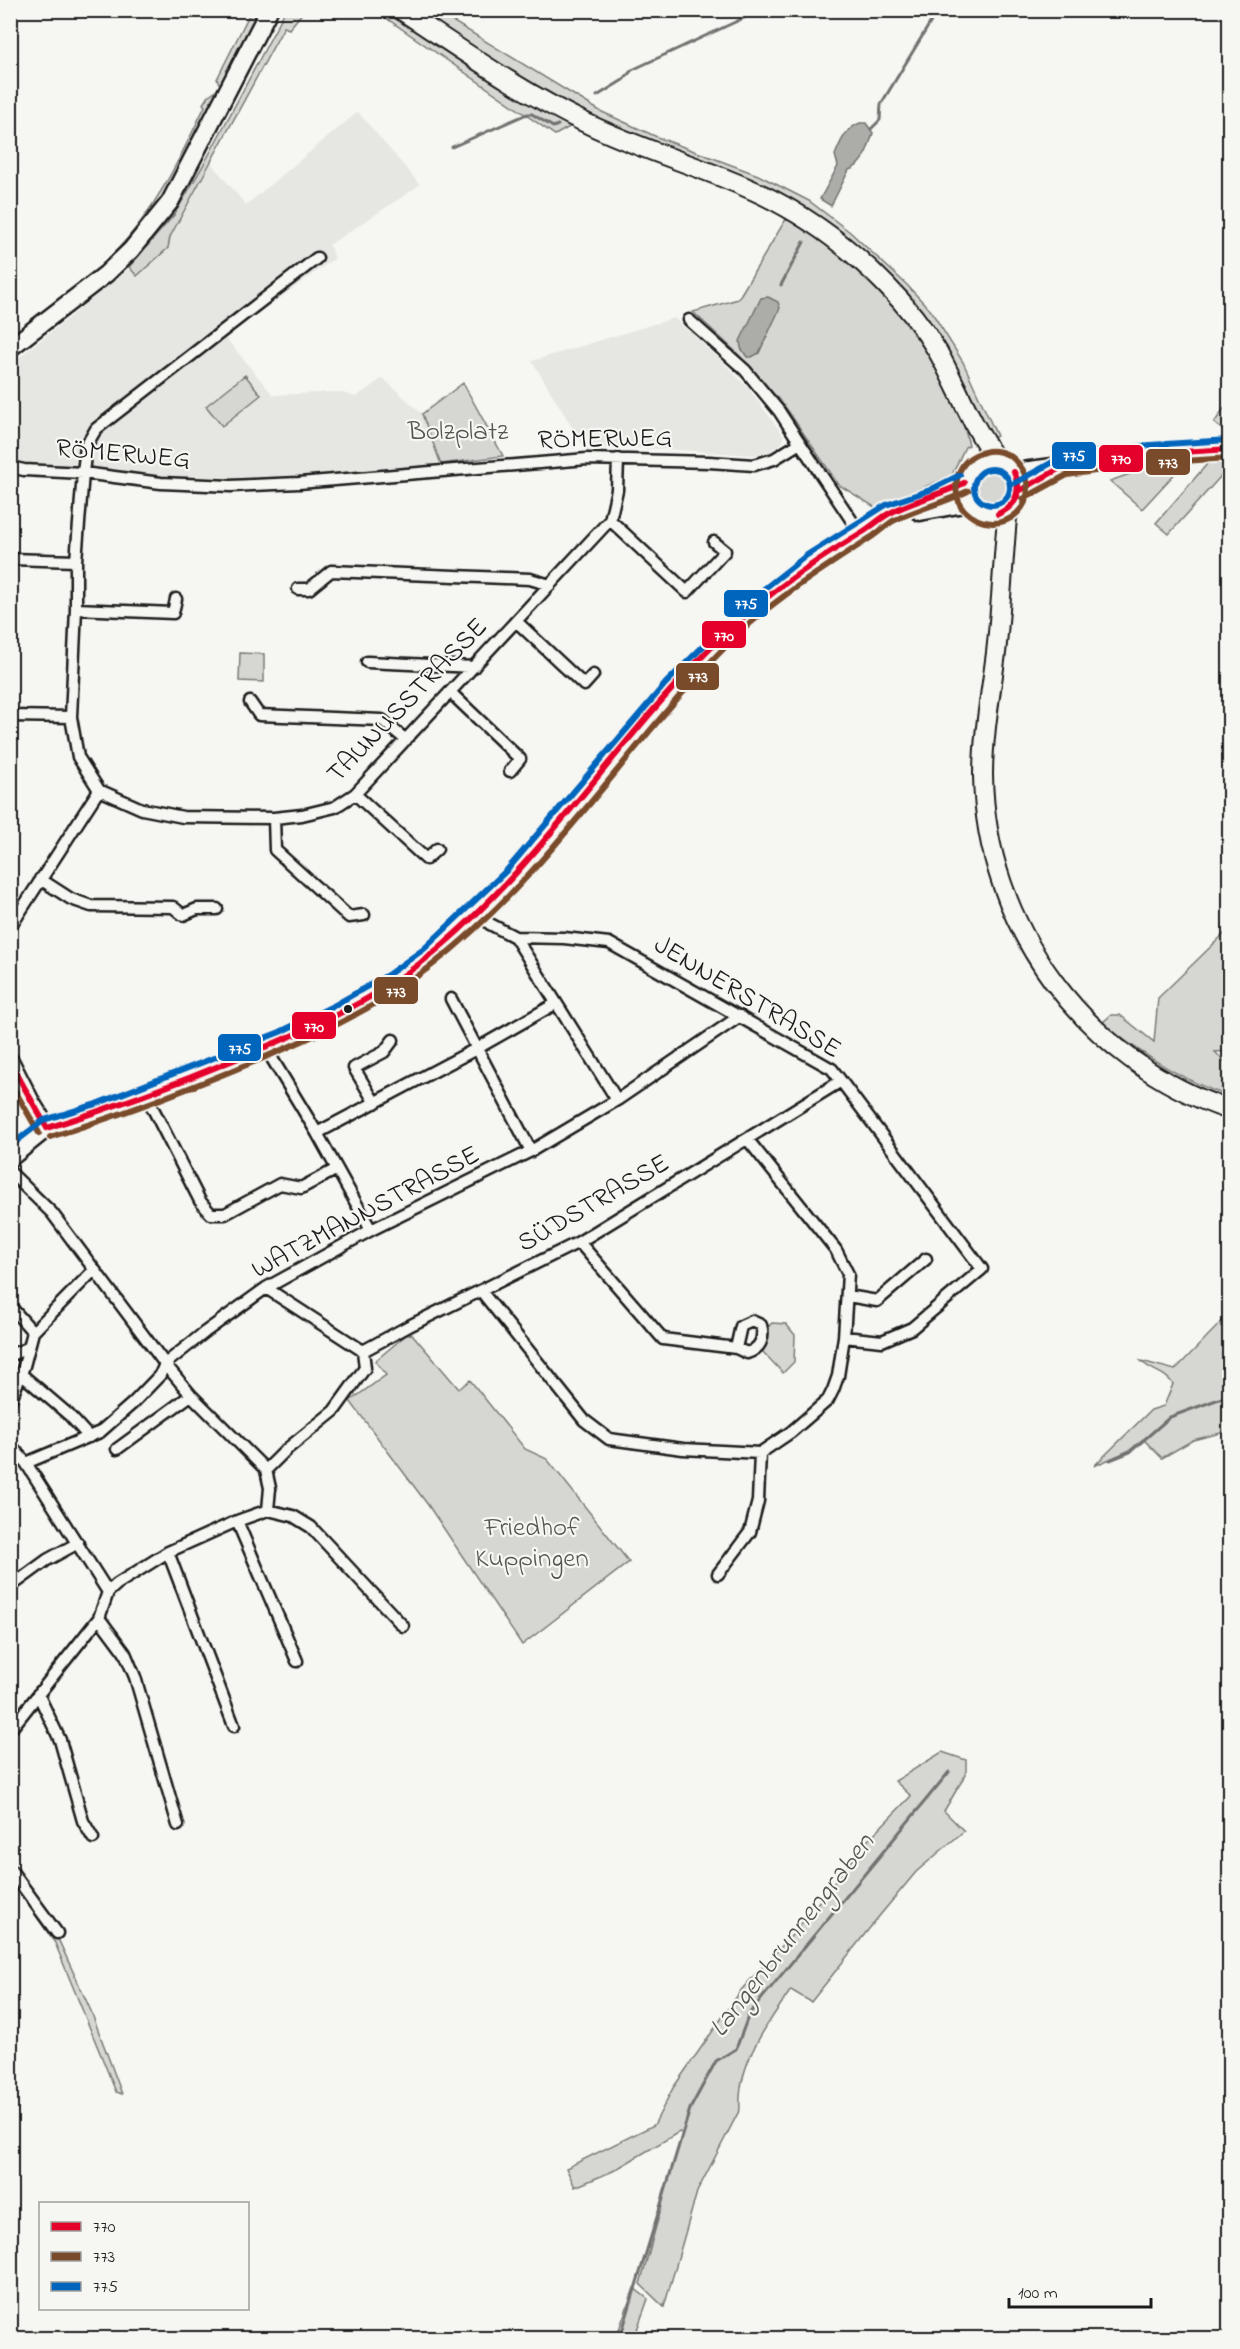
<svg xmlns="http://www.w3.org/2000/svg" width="1240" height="2349" font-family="'Indie Flower',sans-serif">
	<rect width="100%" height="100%" fill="#f6f6f2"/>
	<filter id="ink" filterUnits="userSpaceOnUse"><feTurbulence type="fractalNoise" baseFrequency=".0167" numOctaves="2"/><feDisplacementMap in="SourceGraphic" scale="12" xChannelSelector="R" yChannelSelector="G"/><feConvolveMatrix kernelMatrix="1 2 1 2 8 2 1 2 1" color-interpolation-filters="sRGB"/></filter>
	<g filter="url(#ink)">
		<path fill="#e6e6e2" d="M358 112 420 185 329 245 335 258 225 337 273 395 339 392 356 397 383 378 422 414 447 479 295 490H224L60 479 11 474 10 365 130 268 138 276 176 229 211 163 246 205Z
			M674 318 722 361 749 389 783 435V442L769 453 752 455 663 449 611 448 586 450 532 361Z"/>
		<path fill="#d6d6d2" stroke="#797977" stroke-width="1.5" d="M251 11H265L224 84 219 83 217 79Z
			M285 11H304L289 29 284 27 170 237 168 248 137 276 129 267 174 215 204 164Z
			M376 11H392L546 109 575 124 555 135Z
			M414 11H436L600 111 657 137 758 175 809 201 850 232 907 285 931 311 963 362 997 436 989 440 953 363 853 245 625 134 540 90Z
			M215 91 219 95 176 182 117 256 114 253C155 212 180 158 205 106L203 104 208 96Z
			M786 219C796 224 808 229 818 236 883 281 951 368 969 445L965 447 952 475 876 508 839 485 786 408 735 351 693 312 738 299Z
			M245 375 261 395 222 426 206 406Z
			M463 383 503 456 441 464 422 414Z
			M1229 401V435L1214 423Z
			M1229 461V467L1169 534 1156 523 1208 463Z
			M969 488a23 23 0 1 1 46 0a23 23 0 1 1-46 0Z
			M1180 468 1142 509 1110 481 1141 470Z
			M240 653 264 654V682L239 681Z
			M1229 929V1051L1215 1052 1229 1066V1096C1184 1082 1139 1052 1102 1023L1111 1015H1120L1154 1042 1158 998Z
			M1229 1314V1431L1193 1440 1162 1458 1143 1439 1130 1450 1094 1466 1151 1410 1164 1406 1173 1384C1164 1371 1152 1372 1141 1361L1175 1370Z
			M772 1323 786 1324 795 1335 794 1362 783 1373 762 1351 766 1346 769 1326Z
			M412 1334 459 1389 470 1380 525 1449 547 1459 629 1562 522 1645 428 1505 350 1401 386 1375 375 1361 406 1335Z
			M942 1752 966 1760V1774L944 1811 964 1831 916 1872 876 1920 811 2002 791 1990C766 2025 737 2065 740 2109L697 2192 664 2307 640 2284 682 2133 679 2132 613 2171 575 2187 566 2168 654 2125 673 2088 742 1989 793 1934 869 1839 911 1796 895 1781Z
			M30 1901 59 1941 91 2011 122 2094 116 2092 55 1943 27 1903Z
			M634 2288 648 2299 634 2338H616Z"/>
		<path fill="#acaca9" stroke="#727271" stroke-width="1.5" d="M860 123H866L873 133C869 146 863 166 849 170L831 206 820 199 838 166 835 155C841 141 845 129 860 123Z
			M768 297 778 302 780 308 759 353 752 357H747L741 348 740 341 761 298Z"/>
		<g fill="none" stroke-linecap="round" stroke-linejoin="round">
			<path stroke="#727271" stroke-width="3" d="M597 96 623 80 632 70 761 10
				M871 129 880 120 881 104 938 10
				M452 147 527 114H532L553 127 558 125
				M781 285 804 242
				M1110 1460 1130 1452 1170 1417 1230 1395
				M620 2338 690 2109 716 2061 736 2049 749 2014 949 1772"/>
			<g stroke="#1c1c1c" stroke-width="15">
				<path id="street" d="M317 258 96 429 86 446 83 473 76 561V609L71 717 78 757 99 790 142 809 183 817 274 818 302 815 335 807 355 794 610 520 617 490 618 459
					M689 320 745 370 779 411 800 443
					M10 467 24 470 83 473 161 483 231 486 299 483 587 459 709 462 754 465 774 459 800 443 860 533
					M610 520 687 592 725 551 714 542
					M10 559 76 561
					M298 589H309L331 571 530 579 550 585
					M76 609 173 613 176 599
					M517 622 584 685 593 675
					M367 662 474 667
					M451 693 520 759 510 771
					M250 702 259 715 382 720 406 740
					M10 716 71 717
					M355 794 426 859 437 849
					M274 818 275 850 349 917 364 915
					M40 879 71 899 91 906 173 907 183 915 197 909H217
					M10 909 18 915 99 790
					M477 912 490 924 515 937 564 938 609 943 832 1069 982 1269 912 1328 882 1341 844 1337
					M10 927 18 915
					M515 937 617 1100
					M451 999 531 1151
					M265 1047 317 1133 371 1230
					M146 1095 200 1201 211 1214H225L280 1184 301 1188 337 1169
					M375 1103 354 1068 384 1052 393 1040
					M317 1133 476 1049 555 1004
					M10 1172 52 1213 165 1364 191 1395 266 1470
					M579 1242 663 1339 736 1348 747 1353C760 1349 765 1339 761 1325L752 1321 741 1326 736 1348
					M266 1288 363 1351 365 1368 334 1411 287 1449 266 1470 270 1488 268 1510
					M481 1291 584 1420 609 1439 683 1449 760 1453 791 1432 828 1400 833 1390 838 1376 844 1337 848 1274 836 1250 748 1140
					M848 1296 877 1301 926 1259
					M10 1306 33 1332 24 1366 10 1402
					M33 1332 94 1270
					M363 1351 409 1326 579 1242 841 1081
					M10 1355 28 1348
					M21 1374 69 1415 89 1437
					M10 1444 26 1463 108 1592
					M117 1449 191 1395
					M26 1463 100 1432 133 1403 160 1375 165 1364 205 1332 266 1288 371 1230 531 1151 617 1100 740 1016
					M237 1521 297 1661
					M168 1552 234 1726
					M718 1574 750 1532 758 1501 760 1453
					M10 1587 47 1560 78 1543
					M99 1618 125 1653 135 1677 178 1825
					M38 1694 60 1740 83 1821 93 1838
					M10 1730 99 1618 108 1592 117 1584 168 1552 237 1521 268 1510 293 1516 311 1527 403 1626
					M10 1869 57 1933"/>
			</g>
			<g stroke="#1c1c1c" stroke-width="21">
				<path id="secondary" d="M10 348 106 274 131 250 170 202 269 10
					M1015 472 1151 454 1230 449
					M1019 491 1058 469
					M920 512 969 503
					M10 1061 31 1102 47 1128
					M10 1158 47 1128 99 1113 284 1040 339 1013 394 982 430 956 514 876 673 689 755 607 812 563 891 513 933 498 964 483"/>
			</g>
			<g stroke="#1c1c1c" stroke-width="22">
				<path id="primary" d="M401 10C462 50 522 93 588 124 644 151 704 167 761 194 807 216 849 247 885 284 905 304 924 328 938 352 958 388 972 427 997 460
					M964 488a28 28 0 1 1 56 0a28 28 0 1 1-56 0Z
					M1010 509 1007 518C1003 563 1001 608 996 653 991 693 983 734 983 775 985 926 1086 1062 1230 1110"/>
			</g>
			<use href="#street" stroke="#f6f6f2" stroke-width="10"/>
			<use href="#secondary" stroke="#f6f6f2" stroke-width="16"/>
			<use href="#primary" stroke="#f6f6f2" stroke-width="18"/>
			<g stroke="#f6f6f2" stroke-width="10">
				<path id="bus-1" d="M1019 491 1064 466 1151 454 1230 449
					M998 514C1017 505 1022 491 1014 472
					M998 514C1018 505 1023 491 1014 472
					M10 1062 47 1128
					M47 1128C111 1108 174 1085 236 1059 303 1032 372 1003 428 957 544 863 620 733 727 632 768 593 813 562 861 533 871 527 879 519 890 513 913 501 940 495 964 483"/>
			</g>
			<g stroke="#f6f6f2" stroke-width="10">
				<path id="bus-2" d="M1023 499 1067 475 1152 463 1230 458
					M961 507C951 484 957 459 984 452 994 449 1006 452 1014 459 1053 497 1001 548 963 509
					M10 1082 39 1133
					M50 1137C112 1118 173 1095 234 1070 303 1042 372 1012 431 966 549 875 627 744 732 640 775 598 820 571 870 538 878 533 885 526 893 521 917 509 944 503 968 491"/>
			</g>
			<g stroke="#f6f6f2" stroke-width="10">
				<path id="bus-3" d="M974 487a18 18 0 1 1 36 0a18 18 0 1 1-36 0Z
					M1015 483 1062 457 1150 445 1229 440
					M10 1146 44 1120 96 1104 280 1032 335 1005 389 974 424 949 507 870 666 683 750 600 807 555 886 505 930 490 960 475"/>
			</g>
			<use href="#bus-1" stroke="#e4002b" stroke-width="6"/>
			<use href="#bus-2" stroke="#7a4b2a" stroke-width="6"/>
			<use href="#bus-3" stroke="#0065bd" stroke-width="6"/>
		</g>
	</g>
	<circle fill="#1c1c1c" stroke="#f6f6f2" stroke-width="2" cx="348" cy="1009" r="5"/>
	<g text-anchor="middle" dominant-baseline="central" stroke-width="4.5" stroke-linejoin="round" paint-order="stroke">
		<g font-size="27" fill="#545453" stroke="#f6f6f2">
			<text x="458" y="432">Bolzplatz</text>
			<text x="532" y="1528">Friedhof<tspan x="532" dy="31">Kuppingen</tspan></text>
		</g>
		<g font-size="27" fill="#1c1c1c" stroke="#f6f6f2">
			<text transform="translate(605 440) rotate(-1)">RÖMERWEG</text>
			<text transform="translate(123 455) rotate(5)">RÖMERWEG</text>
			<text transform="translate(408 701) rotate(-46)">TAUNUSSTRASSE</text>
			<text transform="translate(747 998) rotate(31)">JENNERSTRASSE</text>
			<text transform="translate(594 1204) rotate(-30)">SÜDSTRASSE</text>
			<text transform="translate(366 1213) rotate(-28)">WATZMANNSTRASSE</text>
		</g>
		<g font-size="28" font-style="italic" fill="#565654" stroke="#f6f6f2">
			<text transform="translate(793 1936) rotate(-52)">Langenbrunnengraben</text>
		</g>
	</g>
	<g stroke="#f6f6f2" stroke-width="2">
		<rect x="1051" y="441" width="46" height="29" rx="6" fill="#0065bd"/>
		<rect x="1098" y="444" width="46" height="29" rx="6" fill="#e4002b"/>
		<rect x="1145" y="448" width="46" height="28" rx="6" fill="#7a4b2a"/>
		<rect x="723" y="589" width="46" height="29" rx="6" fill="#0065bd"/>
		<rect x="701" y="620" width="46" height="29" rx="6" fill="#e4002b"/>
		<rect x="675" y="662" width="45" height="29" rx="6" fill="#7a4b2a"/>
		<rect x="373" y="976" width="46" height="29" rx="6" fill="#7a4b2a"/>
		<rect x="291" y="1011" width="46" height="29" rx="6" fill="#e4002b"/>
		<rect x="217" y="1033" width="45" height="29" rx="6" fill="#0065bd"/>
	</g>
	<g font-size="16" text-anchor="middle" font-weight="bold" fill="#fff">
		<text x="1074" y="461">775</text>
		<text x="1121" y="464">770</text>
		<text x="1168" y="468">773</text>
		<text x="746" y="609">775</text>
		<text x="724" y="641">770</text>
		<text x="698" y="682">773</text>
		<text x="396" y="997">773</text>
		<text x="314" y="1032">770</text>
		<text x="240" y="1054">775</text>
	</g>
	<rect width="1240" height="2349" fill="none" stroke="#f6f6f2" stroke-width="36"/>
	<rect x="18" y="18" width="1204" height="2313" fill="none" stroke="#1c1c1c" stroke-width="2" filter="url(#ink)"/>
	<rect x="39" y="2202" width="210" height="108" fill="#f6f6f2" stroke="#9f9f9c" stroke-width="1.5"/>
	<rect x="51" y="2222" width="30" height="9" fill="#e4002b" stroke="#9f9f9c" stroke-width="1.5"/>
	<text x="93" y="2232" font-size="18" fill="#1c1c1c">770</text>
	<rect x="51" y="2252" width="30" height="9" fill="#7a4b2a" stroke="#9f9f9c" stroke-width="1.5"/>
	<text x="93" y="2262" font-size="18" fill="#1c1c1c">773</text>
	<rect x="51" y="2282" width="30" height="9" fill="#0065bd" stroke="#9f9f9c" stroke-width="1.5"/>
	<text x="93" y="2292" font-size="18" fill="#1c1c1c">775</text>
	<path d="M1009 2298v9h142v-9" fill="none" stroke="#1c1c1c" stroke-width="3"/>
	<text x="1018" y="2298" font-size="18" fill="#1c1c1c" stroke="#f6f6f2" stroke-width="4.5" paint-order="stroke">100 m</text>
</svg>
